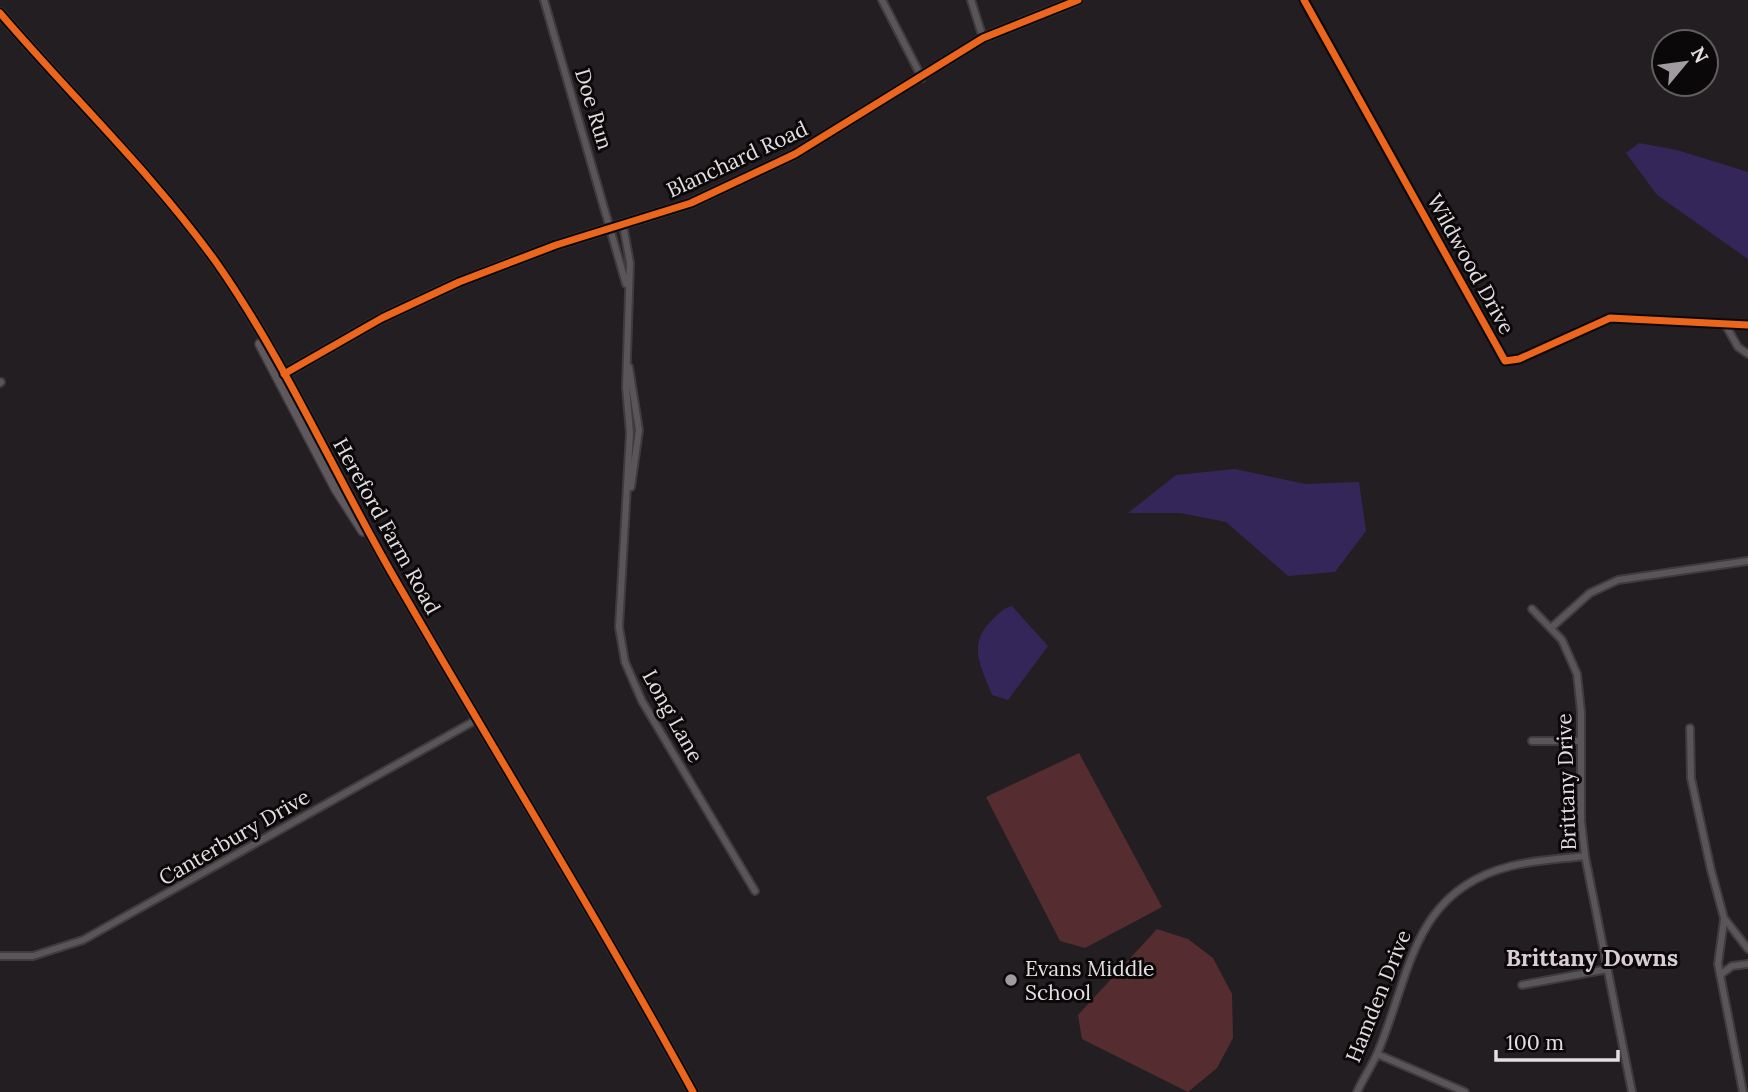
<svg xmlns="http://www.w3.org/2000/svg" width="1748" height="1092" font-family="Lora,serif">
	<rect width="100%" height="100%" fill="#231e21"/>
	<path fill="#552d30" d="M1079 753 1162 907 1085 948 1060 941 986 797Z
		M1157 929 1188 939 1213 958 1232 994 1233 1038 1217 1068 1188 1092 1082 1039 1078 1015Z"/>
	<path fill="#35265a" d="M1639 143 1677 150 1748 172V259L1657 195 1626 153Z
		M1235 469 1305 484 1359 482 1366 531 1335 572 1288 576 1226 522 1180 513H1128L1176 475Z
		M1012 606 1048 646 1008 700 992 695C982 668 967 646 990 622 997 615 1002 609 1012 606Z"/>
	<g fill="none" stroke-linecap="round" stroke-linejoin="round">
		<g stroke="#3f3b3e" stroke-width="10">
			<path id="street" d="M544 0 626 284
				M882 0 922 78
				M971 0 983 38
				M1304 0 1505 361 1519 359 1610 318 1748 325
				M623 225 630 263 626 387 630 433 619 627 625 662 642 701 755 891
				M1725 324 1738 347 1748 354
				M629 367 639 430 631 487
				M0 383 1 382
				M1532 609 1562 640 1577 674 1581 712V820L1585 856 1632 1092
				M1552 627 1590 593 1618 580 1748 561
				M1690 728 1691 778 1711 870 1724 918 1748 949
				M1532 741H1580
				M1724 920 1718 964 1743 1092
				M0 956H33L83 940 476 720
				M1720 975 1732 966 1748 964
				M1522 985 1608 969
				M1377 1054 1465 1092
				M1357 1092C1363 1079 1371 1067 1377 1054 1411 975 1411 891 1511 866 1535 860 1561 859 1585 856"/>
		</g>
		<g stroke="#3f3b3e" stroke-width="12">
			<path id="secondary" d="M0 13C71 96 152 173 216 262 284 359 332 469 391 572 491 746 597 916 693 1092
				M260 344 336 489 363 531
				M284 374 382 318 459 282 556 245 691 203 795 154 983 38 1078 0"/>
		</g>
		<use href="#street" stroke="#595558" stroke-width="6"/>
		<use href="#secondary" stroke="#5f585c" stroke-width="9"/>
		<g stroke="#0b080a" stroke-width="11">
			<path id="cycleway" d="M1304 0 1505 361 1519 359 1610 318 1748 325
				M0 13C71 96 152 173 216 262 284 359 332 469 391 572 491 746 597 916 693 1092
				M284 374 382 318 459 282 556 245 691 203 795 154 983 38 1078 0"/>
		</g>
		<use href="#cycleway" stroke="#eb651d" stroke-width="7"/>
	</g>
	<circle fill="#a09b9e" stroke="#0b080a" stroke-width="2.5" cx="1011" cy="980" r="7"/>
	<g text-anchor="middle" dominant-baseline="central" stroke-width="6" stroke-linejoin="round" paint-order="stroke">
		<g font-size="21" fill="#e3dee1" stroke="#0b080a">
			<text transform="translate(594 109) rotate(73)">Doe Run</text>
			<text transform="translate(737 159) rotate(-25)">Blanchard Road</text>
			<text transform="translate(1471 264) rotate(61)">Wildwood Drive</text>
			<text transform="translate(387 526) rotate(61)">Hereford Farm Road</text>
			<text transform="translate(673 716) rotate(61)">Long Lane</text>
			<text transform="translate(1566 782) rotate(-92)">Brittany Drive</text>
			<text transform="translate(234 837) rotate(-30)">Canterbury Drive</text>
			<text transform="translate(1378 996) rotate(-68)">Hamden Drive</text>
		</g>
		<g font-size="21" fill="#e3dee1" stroke="#0b080a" text-anchor="start">
			<text x="1025" y="968">Evans Middle<tspan x="1025" dy="24">School</tspan></text>
		</g>
		<g font-size="23" font-weight="bold" fill="#d8cdd5" stroke="#0b080a">
			<text x="1592" y="957">Brittany Downs</text>
		</g>
	</g>
	<g transform="translate(1685 63) rotate(61)"><circle r="33" fill="#0b080a" stroke="#615e60" stroke-width="2"/>
	<path d="M0-5L12 26L0 18L-12 26Z" fill="#a09b9e"/>
	<text y="-10" font-size="19" font-weight="bold" text-anchor="middle" fill="#e3dee1">N</text>
	</g>
	<path d="M1496 1050v10h122v-10" fill="none" stroke="#e3dee1" stroke-width="3.5"/>
	<text x="1506" y="1050" font-size="21" fill="#e3dee1" stroke="#0b080a" stroke-width="5" paint-order="stroke">100 m</text>
</svg>
